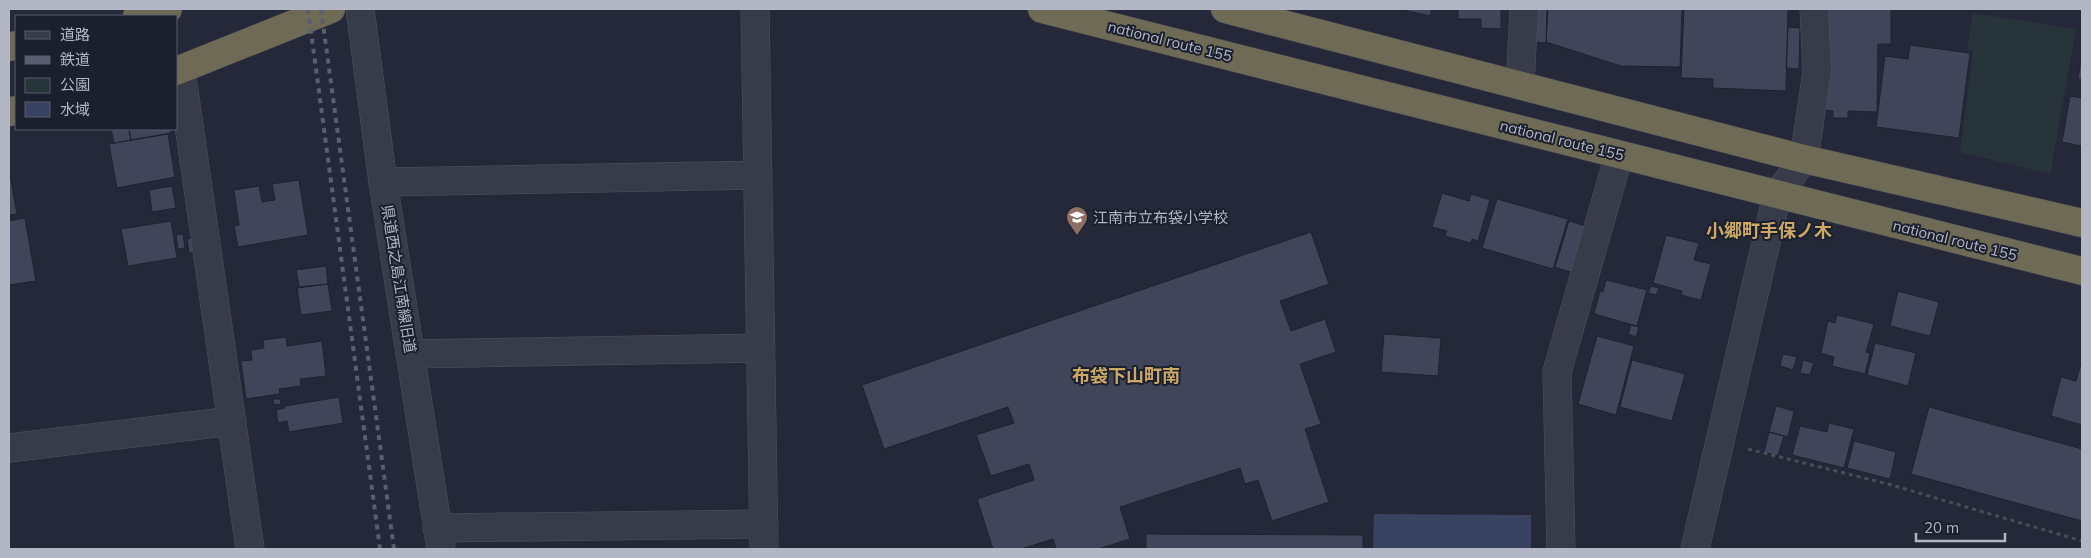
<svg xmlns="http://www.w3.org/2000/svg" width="2091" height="558" font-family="Mulish,'Noto Sans JP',sans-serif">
	<rect width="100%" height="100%" fill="#242839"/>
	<path fill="#27353b" d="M1973 13 2076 29 2050 174 1960 152 1973 51 1967 50Z"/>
	<path fill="#3a4261" d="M1374 514 1531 515V549H1373Z"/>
	<path fill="#404559" stroke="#1e2230" d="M1399 9H1432L1430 16Z
		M1458 9H1501V29L1481 28V19H1458Z
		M1534 9H1547L1546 43 1533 42Z
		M1548 9H1682L1680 67 1621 66 1546 42Z
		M1684 9H1788L1786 91 1713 88V79L1681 78Z
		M1827 9H1891V44H1878L1877 112 1848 111V118H1833V111L1825 110Z
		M1788 27 1800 28 1799 69 1786 68Z
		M1910 45 1970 53 1959 138 1876 127 1885 56 1908 59Z
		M2082 53V80L2078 79Z
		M2070 96 2082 98V146L2062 142Z
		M111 129H129L131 140 114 143Z
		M129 129H170L171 133 131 140Z
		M168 134 175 177 117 188 109 144Z
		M9 180H11L17 214 9 215Z
		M299 180 308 235 238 247 234 226 239 225 234 190 259 186 262 202 275 200 272 184Z
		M172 186 176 208 152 212 149 190Z
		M1442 193 1469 201 1471 194 1490 200 1478 241 1472 239 1471 243 1445 236 1447 231 1432 227Z
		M1497 199 1568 219 1553 269 1482 248Z
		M25 218 36 281 9 285V221Z
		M171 221 177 258 128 266 121 229Z
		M1569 221 1586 226 1573 273 1555 267Z
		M1311 232 1329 284 1280 301 1291 331 1325 319 1336 352 1300 364 1321 424 1305 429 1329 502 1272 521 1258 480 1245 484 1240 468 1120 507 1130 539 1098 549H1056L1053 539 1021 549H993L977 499 1034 480 1029 464 991 476 976 435 1014 423 1008 407 884 449 862 385Z
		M183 234 185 248 178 249 176 235Z
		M1666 235 1699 243 1694 260 1711 264 1701 300 1681 295 1682 291 1653 283Z
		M194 238 197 252 189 253 187 239Z
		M326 266 328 284 299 287 296 270Z
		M1606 280 1647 290 1637 326 1594 314 1600 291 1603 292Z
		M328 284 332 311 301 315 297 288Z
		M1651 286 1659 288 1656 295 1648 293Z
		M1898 291 1939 302 1930 336 1890 326Z
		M1837 315 1874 324 1866 352 1870 353 1865 374 1832 366 1834 357 1821 353 1828 321 1835 323Z
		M1631 325 1639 327 1636 337 1628 334Z
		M1384 334 1441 338 1438 376 1381 372Z
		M1597 336 1634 346 1616 415 1578 404Z
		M286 337 287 346 322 341 326 376 300 379 301 386 279 389 280 394 246 399 241 361 252 360 251 350 264 348 263 340Z
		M1875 343 1916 353 1908 386 1867 375Z
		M1783 354 1797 357 1793 370 1780 366Z
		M1632 360 1685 374 1672 421 1620 407Z
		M1803 360 1814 363 1810 375 1800 373Z
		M2082 360V425L2051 416 2061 377 2076 381Z
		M339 397 343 423 289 432 287 421 278 423 276 410 285 408V406Z
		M273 399H280L281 404 274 405Z
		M1776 406 1794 411 1788 437 1769 432Z
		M1929 407 2082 449V521L1911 474Z
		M1829 423 1854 429 1844 468 1792 455 1800 426 1827 432Z
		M1769 432 1784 436 1778 456 1764 452Z
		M1854 441 1896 452 1890 479 1847 468Z
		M1146 534 1363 535V549H1146Z"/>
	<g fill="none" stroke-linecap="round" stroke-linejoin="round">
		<g stroke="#4f5361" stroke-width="29">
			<path id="minor" d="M360 9 383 182 441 549
				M755 9 764 549
				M181 70 250 549
				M1520 85 1524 9
				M383 182 758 175
				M411 354 761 348
				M9 448 232 421
				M437 528 764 524
				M1561 549 1557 372 1619 155
				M1695 549 1777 195 1804 159 1817 71 1814 9"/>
		</g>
		<g stroke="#3f4351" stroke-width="29">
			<path id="highway" d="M1042 9 2082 271
				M1225 9 1804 159 2082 223
				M137 16 168 9
				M9 47 16 45
				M176 71 331 9
				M9 112 16 110"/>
		</g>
		<path stroke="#435157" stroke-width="3" stroke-dasharray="4 4" stroke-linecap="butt" d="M1748 449 1888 484 2082 541"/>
		<use href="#minor" stroke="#373b4a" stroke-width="28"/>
		<use href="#highway" stroke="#6f6a55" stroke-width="28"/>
		<path stroke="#595e70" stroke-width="4" stroke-dasharray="5 5" stroke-linecap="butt" d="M308 9 380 549
			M321 9 394 549"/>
	</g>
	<defs>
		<g id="school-pin" transform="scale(1.125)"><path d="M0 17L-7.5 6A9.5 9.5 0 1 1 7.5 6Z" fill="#8d6e63" stroke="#1c202e"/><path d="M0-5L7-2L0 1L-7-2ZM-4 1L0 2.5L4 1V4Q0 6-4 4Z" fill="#fff"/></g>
	</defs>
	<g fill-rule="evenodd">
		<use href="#school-pin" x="1077" y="217"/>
	</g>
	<g text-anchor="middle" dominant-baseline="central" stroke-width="4" stroke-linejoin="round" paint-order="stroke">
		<g font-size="15" fill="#b2b6c5" stroke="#1c202e">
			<text transform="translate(1170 41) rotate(14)">national route 155</text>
			<text transform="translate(1562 140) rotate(14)">national route 155</text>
			<text transform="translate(1955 240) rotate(14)">national route 155</text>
			<text transform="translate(399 279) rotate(81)">県道西之島江南線旧道</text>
		</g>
		<g font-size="15" fill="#b2b6c5" stroke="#1c202e" text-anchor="start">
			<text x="1093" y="217">江南市立布袋小学校</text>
		</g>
		<g font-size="18" font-weight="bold" fill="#cca866" stroke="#1c202e">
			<text x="1769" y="230">小郷町手保ノ木</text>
			<text x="1126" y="375">布袋下山町南</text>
		</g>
	</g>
	<rect width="2091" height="558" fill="none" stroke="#b2b6c5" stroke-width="20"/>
	<rect x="15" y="15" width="162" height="115" fill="#1c202e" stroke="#585c6a"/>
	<rect x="25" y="31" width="25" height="8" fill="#373b4a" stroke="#585c6a"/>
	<text x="60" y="40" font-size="15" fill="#b2b6c5">道路</text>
	<rect x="25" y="56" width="25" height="8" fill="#595e70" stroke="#585c6a"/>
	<text x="60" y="65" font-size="15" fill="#b2b6c5">鉄道</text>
	<rect x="25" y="78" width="25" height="15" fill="#27353b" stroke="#585c6a"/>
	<text x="60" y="90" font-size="15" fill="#b2b6c5">公園</text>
	<rect x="25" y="102" width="25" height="15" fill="#3a4261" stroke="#585c6a"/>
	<text x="60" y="115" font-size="15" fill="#b2b6c5">水域</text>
	<path d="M1916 533v8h89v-8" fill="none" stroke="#b2b6c5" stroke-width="2.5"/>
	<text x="1924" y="533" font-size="15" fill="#b2b6c5" stroke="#1c202e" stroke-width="4" paint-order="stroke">20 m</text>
</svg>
